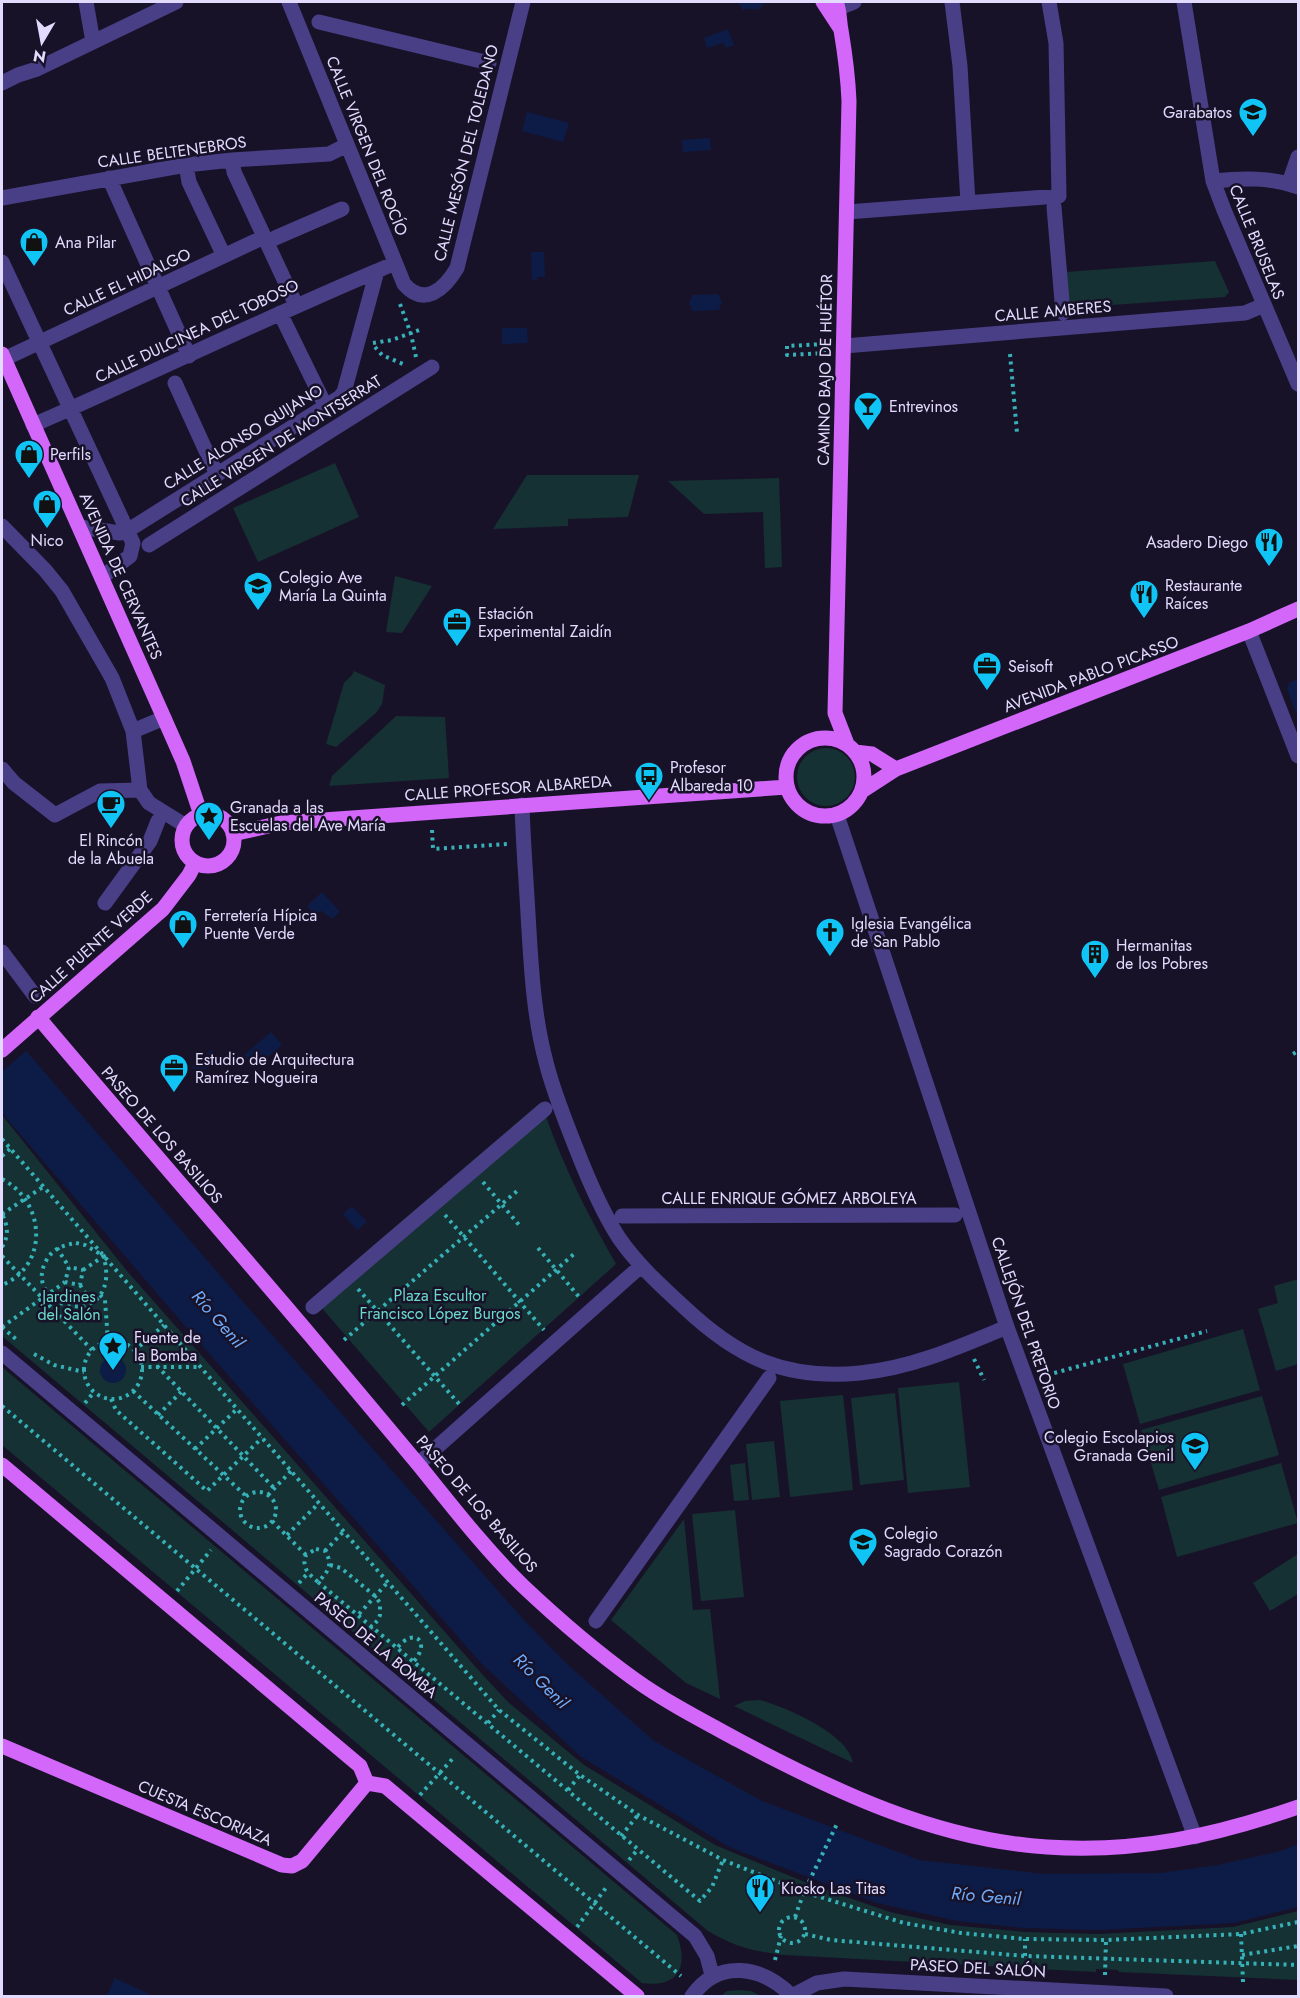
<svg xmlns="http://www.w3.org/2000/svg" width="1300" height="1998" font-family="Jost,sans-serif">
	<rect width="100%" height="100%" fill="#181229"/>
	<path fill="#153133" d="M1215 261 1229 292 1225 297 1069 308 1066 272Z
		M335 463 359 517 258 562 233 508Z
		M527 475H639L628 517 568 519V526L493 529Z
		M779 478 782 567 765 568 763 512 704 514 668 481Z
		M395 576 432 586 402 633 386 632Z
		M354 671 385 685 382 704 376 713 336 747 326 744 344 683 352 675Z
		M396 716 445 717 449 778 329 786 332 776Z
		M797 777a29 29 0 1 1 58 0a29 29 0 1 1-58 0Z
		M541 1102C561 1162 585 1209 616 1264L429 1432 314 1299 369 1249Z
		M2 1115 127 1271 481 1673 508 1702 584 1765 715 1845 812 1885 890 1912 950 1925 1025 1932 1099 1934 1233 1927 1298 1911V1980L1119 1972 1118 1970 1096 1969V1972L1017 1968 1016 1966 1006 1965V1967L785 1955C752 1951 738 1948 708 1931L2 1336Z
		M1298 1279V1364L1276 1371 1258 1309 1278 1303 1274 1286Z
		M1243 1329 1260 1390 1140 1424 1123 1364Z
		M2 1367 677 1935C689 1968 678 1988 642 1983L2 1445Z
		M959 1382 970 1487 908 1493 898 1388Z
		M895 1393 904 1480 860 1485 851 1398Z
		M843 1395 853 1490 790 1497 780 1401Z
		M1262 1396 1279 1455 1159 1490 1141 1430Z
		M774 1441 780 1497 752 1500 746 1444Z
		M745 1463 749 1500 734 1501 730 1465Z
		M1281 1463 1298 1523 1177 1557 1161 1497Z
		M735 1510 744 1597 701 1601 692 1514Z
		M684 1519 693 1610 710 1609 720 1699 686 1683 611 1620Z
		M1298 1554V1594L1270 1611 1253 1583Z
		M760 1700C785 1707 849 1734 853 1763L734 1706 745 1701Z
		M739 1990 751 1991 761 1996H721L727 1991Z"/>
	<path fill="#0d1c47" d="M738 2H765C757 15 753 6 743 10Z
		M728 29 734 45 726 48 723 43 707 48 704 38Z
		M527 112 569 123 563 142 522 131Z
		M710 138 711 150 683 152 682 140Z
		M531 252H544L545 277H537V280H532Z
		M718 294 722 302 719 310 693 311 689 303 693 295Z
		M502 328H527L528 343 502 344Z
		M1298 679V718L1287 689 1289 683Z
		M322 892 340 912 332 919 322 911 313 913 307 906Z
		M2 1023 238 1296 523 1619 566 1663 654 1741 762 1801 919 1860 1044 1874 1161 1873 1218 1865 1281 1851 1298 1844V1907L1234 1923 1098 1930 1023 1928 957 1921 877 1903 729 1847 580 1756 481 1663 192 1334 8 1120 2 1111Z
		M271 1032 282 1045 255 1068 244 1055Z
		M211 1050 215 1054 212 1056 216 1060 198 1075 192 1067Z
		M352 1206 367 1222 357 1230 343 1214Z
		M100 1370a13 13 0 1 1 26 0a13 13 0 1 1-26 0Z
		M115 1978 149 1994 148 1996 107 1995Z"/>
	<path fill="#181229" d="M5 1024 27 1050 2 1072V1028Z"/>
	<g fill="none" stroke-linecap="round" stroke-linejoin="round">
		<path stroke="#36b1b7" stroke-width="4" stroke-dasharray="3 4.5" stroke-linecap="butt" d="M400 304 411 334 416 357
			M373 343 392 340 419 330
			M375 347 382 355 403 364
			M826 353 787 355V346L826 344
			M1010 354 1017 433
			M432 830 433 849 507 844
			M1293 1054 1298 1051
			M2 1139 499 1710 580 1775 638 1815 723 1860 804 1892 904 1923 961 1933 1025 1939 1106 1940 1241 1934 1298 1922
			M2 1156 10 1149
			M2 1179C45 1201 50 1265 2 1285
			M483 1182 519 1225
			M2 1214 43 1187
			M445 1215 544 1330
			M76 1243 85 1245 104 1256C105 1263 107 1271 106 1279 100 1329 23 1303 46 1261 52 1249 63 1245 76 1243Z
			M2 1247C9 1236 8 1226 2 1214
			M57 1248 69 1267 65 1282 80 1285 83 1270 69 1267
			M538 1248 580 1298
			M2 1256 92 1350
			M83 1270 104 1256
			M80 1285 91 1302
			M358 1289 460 1405
			M100 1295 105 1300 108 1341
			M2 1327 17 1340
			M2 1327 65 1282
			M344 1340 517 1191
			M84 1370a29 29 0 1 1 58 0a29 29 0 1 1-58 0Z
			M134 1351 164 1325
			M34 1354 54 1365 84 1372
			M974 1359 984 1380
			M157 1366 274 1488
			M141 1367H199
			M1047 1375 1207 1331
			M133 1391 246 1496
			M111 1399 116 1410 207 1491 262 1438
			M85 1403 94 1392
			M402 1405 574 1254
			M2 1406 681 1976
			M158 1415 181 1392
			M195 1449 237 1409
			M240 1510a18 18 0 1 1 36 0a18 18 0 1 1-36 0Z
			M268 1495 291 1471
			M272 1521 306 1555
			M287 1535 319 1503
			M316 1549 325 1551C333 1564 329 1571 318 1582 309 1574 301 1568 306 1555Z
			M325 1551 344 1531
			M330 1565 341 1568 375 1596 380 1603V1615L378 1620 363 1636
			M318 1582 700 1901 712 1887 723 1860
			M299 1583 308 1573
			M177 1591 211 1550
			M359 1614 388 1582
			M398 1647C414 1627 431 1642 414 1661
			M488 1723 499 1710
			M568 1790 580 1775
			M420 1795 455 1756
			M621 1836 638 1815
			M629 1860 638 1849
			M795 1917 804 1892 837 1824
			M779 1930a13 13 0 1 1 26 0a13 13 0 1 1-26 0Z
			M577 1927 608 1885
			M805 1934 831 1940 1025 1956 1298 1965
			M1241 1934 1243 1982
			M1242 1955 1298 1946
			M1025 1956V1939
			M775 1960 781 1936
			M1105 1975 1106 1940"/>
		<path stroke="#493f86" stroke-width="15" d="M86 2 93 42
			M289 2 404 284C424 307 444 290 457 268L523 2
			M952 2 960 66 968 203
			M1184 2 1213 181 1224 210 1298 384
			M839 8 854 2
			M319 22 489 63
			M2 83 18 75 37 69 176 2
			M232 160 234 172 296 305
			M186 165 189 182 224 256
			M109 178 189 356
			M1213 181C1242 178 1271 177 1298 187
			M1289 183 1298 157
			M2 198 186 165 232 160 329 154 347 145
			M1054 207 1063 313
			M847 212 1059 196 1056 43 1049 2
			M275 238 342 209
			M2 262 133 543 130 556 102 577
			M280 313 326 407
			M844 346 1245 313 1264 305
			M4 359 264 237
			M175 383 217 475
			M33 425C148 375 261 320 377 271
			M2 526 45 570 62 591 112 678 133 731 140 790 149 803 186 826
			M80 527 120 533 127 531 340 397 344 392 377 271 395 263
			M149 545 432 367
			M1249 631 1298 756
			M133 731 164 718
			M2 769 14 783 55 815 100 791 140 790
			M522 805C523 841 526 877 528 914 531 963 533 1014 546 1062 553 1091 565 1120 576 1148 588 1179 601 1210 619 1238 637 1264 661 1286 684 1307 738 1358 785 1380 860 1373 912 1368 959 1347 1007 1327
			M837 815 1007 1327 1195 1837
			M105 903 150 841 158 821
			M2 952 35 996
			M622 1216 955 1215
			M313 1307 545 1109
			M2 1353 695 1936 707 1956 712 1975
			M418 1464 641 1266
			M596 1621 769 1378
			M692 1996C719 1958 762 1966 792 1996
			M792 1996 817 1983 844 1979 1166 1996"/>
		<path stroke="#d267f9" stroke-width="15" d="M823 2 840 28
			M836 2C840 11 839 20 841 30 845 54 848 76 849 101L835 713 847 744
			M2 354 164 718 183 761 201 815
			M786 777a39 39 0 1 1 78 0a39 39 0 1 1-78 0Z
			M855 752 872 754 896 769
			M862 791 896 769 1249 631 1298 609
			M182 840a26 26 0 1 1 52 0a26 26 0 1 1-52 0Z
			M233 834 281 823 787 787
			M38 1017C128 1124 220 1229 310 1335 346 1378 382 1421 418 1464 452 1506 485 1549 523 1586 558 1619 595 1651 634 1679 666 1702 703 1721 738 1740 834 1791 936 1840 1047 1847 1137 1853 1214 1836 1298 1807
			M2 1050 163 909 189 875 195 863
			M2 1465 360 1766 367 1783
			M2 1746 282 1865 292 1866 302 1861 367 1783
			M367 1783 385 1786 637 1996"/>
	</g>
	<defs>
		<g id="school-pin" transform="scale(1.5)"><path d="M0 17L-7.5 6A9.5 9.5 0 1 1 7.5 6Z" fill="#10c5f5" stroke="#181229"/><path d="M0-5L7-2L0 1L-7-2ZM-4 1L0 2.5L4 1V4Q0 6-4 4Z" fill="#111"/></g>
		<g id="shop-pin" transform="scale(1.5)"><path d="M0 17L-7.5 6A9.5 9.5 0 1 1 7.5 6Z" fill="#10c5f5" stroke="#181229"/><path d="M-5-2.5h2.3a2.7 3.5 0 0 1 5.4 0H5L5.5 6h-11ZM-1.5-2.5h3a1.5 2.3 0 0 0-3 0Z" fill="#111"/></g>
		<g id="bar-pin" transform="scale(1.5)"><path d="M0 17L-7.5 6A9.5 9.5 0 1 1 7.5 6Z" fill="#10c5f5" stroke="#181229"/><path d="M-6-5H6L.8 .8V4.5H3.5V6h-7V4.5H-.8V.8Z" fill="#111"/></g>
		<g id="restaurant-pin" transform="scale(1.5)"><path d="M0 17L-7.5 6A9.5 9.5 0 1 1 7.5 6Z" fill="#10c5f5" stroke="#181229"/><path d="M-5-6h1v4h1v-4h1v4h1v-4h1v5L-1.5 .5V6h-2V.5L-5-1ZM5-6V6H3V1.5H1.5Q1.5-4 5-6Z" fill="#111"/></g>
		<g id="office-pin" transform="scale(1.5)"><path d="M0 17L-7.5 6A9.5 9.5 0 1 1 7.5 6Z" fill="#10c5f5" stroke="#181229"/><path d="M-6-3h4V-5.5h4V-3h4V5H-6ZM-1-4.5V-3h2v-1.5ZM-6 0V1H6V0Z" fill="#111"/></g>
		<g id="bus-pin" transform="scale(1.5)"><path d="M0 17L-7.5 6A9.5 9.5 0 1 1 7.5 6Z" fill="#10c5f5" stroke="#181229"/><path d="M-5-6H5V4H4V6H2V4H-2V6H-4V4H-5ZM-3.5-4V0h7V-4ZM-3.5 1.2v1.5H-2V1.2ZM2 1.2v1.5H3.5V1.2Z" fill="#111"/></g>
		<g id="cafe-pin" transform="scale(1.5)"><path d="M0 17L-7.5 6A9.5 9.5 0 1 1 7.5 6Z" fill="#10c5f5" stroke="#181229"/><path d="M-5.5-4.5H6V0H3Q3 3.5 0 3.5H-2.5Q-5.5 3.5-5.5 0ZM3-3.2v2h1.7v-2ZM-6 4.5H4V6H-6Z" fill="#111"/></g>
		<g id="sight-pin" transform="scale(1.5)"><path d="M0 17L-7.5 6A9.5 9.5 0 1 1 7.5 6Z" fill="#10c5f5" stroke="#181229"/><path d="M0-6L1.8-2.2L6-1.7L2.9 1.2L3.7 5.4L0 3.3L-3.7 5.4L-2.9 1.2L-6-1.7L-1.8-2.2Z" fill="#111"/></g>
		<g id="church-pin" transform="scale(1.5)"><path d="M0 17L-7.5 6A9.5 9.5 0 1 1 7.5 6Z" fill="#10c5f5" stroke="#181229"/><path d="M-1.2-6h2.4v3.5h3.3v2.4h-3.3V6h-2.4V-.1h-3.3v-2.4h3.3Z" fill="#111"/></g>
		<g id="building-pin" transform="scale(1.5)"><path d="M0 17L-7.5 6A9.5 9.5 0 1 1 7.5 6Z" fill="#10c5f5" stroke="#181229"/><path d="M-4-6H4V6H1V3H-1V6H-4ZM-2.5-4.3h1.7v1.8h-1.7ZM.8-4.3h1.7v1.8H.8ZM-2.5-1h1.7V.8h-1.7ZM.8-1h1.7V.8H.8Z" fill="#111"/></g>
	</defs>
	<g fill-rule="evenodd">
		<use href="#school-pin" x="1253" y="112"/>
		<use href="#shop-pin" x="34" y="242"/>
		<use href="#bar-pin" x="868" y="406"/>
		<use href="#shop-pin" x="29" y="454"/>
		<use href="#shop-pin" x="47" y="504"/>
		<use href="#restaurant-pin" x="1269" y="542"/>
		<use href="#school-pin" x="258" y="586"/>
		<use href="#restaurant-pin" x="1144" y="594"/>
		<use href="#office-pin" x="457" y="622"/>
		<use href="#office-pin" x="987" y="666"/>
		<use href="#bus-pin" x="649" y="776"/>
		<use href="#cafe-pin" x="111" y="804"/>
		<use href="#sight-pin" x="209" y="816"/>
		<use href="#shop-pin" x="183" y="924"/>
		<use href="#church-pin" x="830" y="932"/>
		<use href="#building-pin" x="1095" y="954"/>
		<use href="#office-pin" x="174" y="1068"/>
		<use href="#sight-pin" x="113" y="1346"/>
		<use href="#school-pin" x="1195" y="1446"/>
		<use href="#school-pin" x="863" y="1542"/>
		<use href="#restaurant-pin" x="760" y="1888"/>
	</g>
	<g text-anchor="middle" dominant-baseline="central" stroke-width="5" stroke-linejoin="round" paint-order="stroke">
		<g font-size="16" fill="#e3dbfe" stroke="#181229" text-anchor="start">
			<text x="1232" y="112" text-anchor="end">Garabatos</text>
			<text x="55" y="242">Ana Pilar</text>
			<text x="889" y="406">Entrevinos</text>
			<text x="50" y="454">Perfils</text>
			<text x="47" y="540" text-anchor="middle">Nico</text>
			<text x="1248" y="542" text-anchor="end">Asadero Diego</text>
			<text x="279" y="577">Colegio Ave<tspan x="279" dy="18">María La Quinta</tspan></text>
			<text x="1165" y="585">Restaurante<tspan x="1165" dy="18">Raíces</tspan></text>
			<text x="478" y="613">Estación<tspan x="478" dy="18">Experimental Zaidín</tspan></text>
			<text x="1008" y="666">Seisoft</text>
			<text x="670" y="767">Profesor<tspan x="670" dy="18">Albareda 10</tspan></text>
			<text x="230" y="807">Granada a las<tspan x="230" dy="18">Escuelas del Ave María</tspan></text>
			<text x="111" y="840" text-anchor="middle">El Rincón<tspan x="111" dy="18">de la Abuela</tspan></text>
			<text x="204" y="915">Ferretería Hípica<tspan x="204" dy="18">Puente Verde</tspan></text>
			<text x="851" y="923">Iglesia Evangélica<tspan x="851" dy="18">de San Pablo</tspan></text>
			<text x="1116" y="945">Hermanitas<tspan x="1116" dy="18">de los Pobres</tspan></text>
			<text x="195" y="1059">Estudio de Arquitectura<tspan x="195" dy="18">Ramírez Nogueira</tspan></text>
			<text x="134" y="1337">Fuente de<tspan x="134" dy="18">la Bomba</tspan></text>
			<text x="1174" y="1437" text-anchor="end">Colegio Escolapios<tspan x="1174" dy="18">Granada Genil</tspan></text>
			<text x="884" y="1533">Colegio<tspan x="884" dy="18">Sagrado Corazón</tspan></text>
			<text x="781" y="1888">Kiosko Las Titas</text>
		</g>
		<g font-size="16" fill="#e3dbfe" stroke="#181229">
			<text transform="translate(367 146) rotate(68)">CALLE VIRGEN DEL ROCÍO</text>
			<text transform="translate(172 152) rotate(-8)">CALLE BELTENEBROS</text>
			<text transform="translate(466 153) rotate(-76)">CALLE MESÓN DEL TOLEDANO</text>
			<text transform="translate(1257 242) rotate(68)">CALLE BRUSELAS</text>
			<text transform="translate(127 282) rotate(-25)">CALLE EL HIDALGO</text>
			<text transform="translate(1053 311) rotate(-5)">CALLE AMBERES</text>
			<text transform="translate(197 331) rotate(-25)">CALLE DULCINEA DEL TOBOSO</text>
			<text transform="translate(825 370) rotate(-89)">CAMINO BAJO DE HUÉTOR</text>
			<text transform="translate(243 437) rotate(-32)">CALLE ALONSO QUIJANO</text>
			<text transform="translate(281 441) rotate(-32)">CALLE VIRGEN DE MONTSERRAT</text>
			<text transform="translate(121 576) rotate(66)">AVENIDA DE CERVANTES</text>
			<text transform="translate(1091 674) rotate(-21)">AVENIDA PABLO PICASSO</text>
			<text transform="translate(508 788) rotate(-4)">CALLE PROFESOR ALBAREDA</text>
			<text transform="translate(91 947) rotate(-42)">CALLE PUENTE VERDE</text>
			<text transform="translate(162 1135) rotate(49)">PASEO DE LOS BASILIOS</text>
			<text x="789" y="1198">CALLE ENRIQUE GÓMEZ ARBOLEYA</text>
			<text transform="translate(1026 1323) rotate(71)">CALLEJÓN DEL PRETORIO</text>
			<text transform="translate(477 1504) rotate(49)">PASEO DE LOS BASILIOS</text>
			<text transform="translate(376 1645) rotate(40)">PASEO DE LA BOMBA</text>
			<text transform="translate(205 1813) rotate(23)">CUESTA ESCORIAZA</text>
			<text transform="translate(978 1968) rotate(3)">PASEO DEL SALÓN</text>
		</g>
		<g font-size="16" fill="#69dccc" stroke="#181229">
			<text x="440" y="1295">Plaza Escultor<tspan x="440" dy="18">Francisco López Burgos</tspan></text>
			<text x="69" y="1296">Jardines<tspan x="69" dy="18">del Salón</tspan></text>
		</g>
		<g font-size="18" font-style="italic" fill="#6eaaf9" stroke="#181229">
			<text transform="translate(218 1319) rotate(49)">Río Genil</text>
			<text transform="translate(541 1681) rotate(45)">Río Genil</text>
			<text transform="translate(986 1896) rotate(5)">Río Genil</text>
		</g>
	</g>
	<rect width="1300" height="1998" fill="none" stroke="#e3dbfe" stroke-width="6"/>
	<g transform="translate(42 42) rotate(190)" stroke="#181229" stroke-width="4.5" paint-order="stroke">
	<path d="M0-4.5L10 22L0 15L-10 22Z" fill="#e3dbfe"/>
	<text y="-9" font-size="16" font-weight="bold" text-anchor="middle" fill="#e3dbfe">N</text>
	</g>
</svg>
